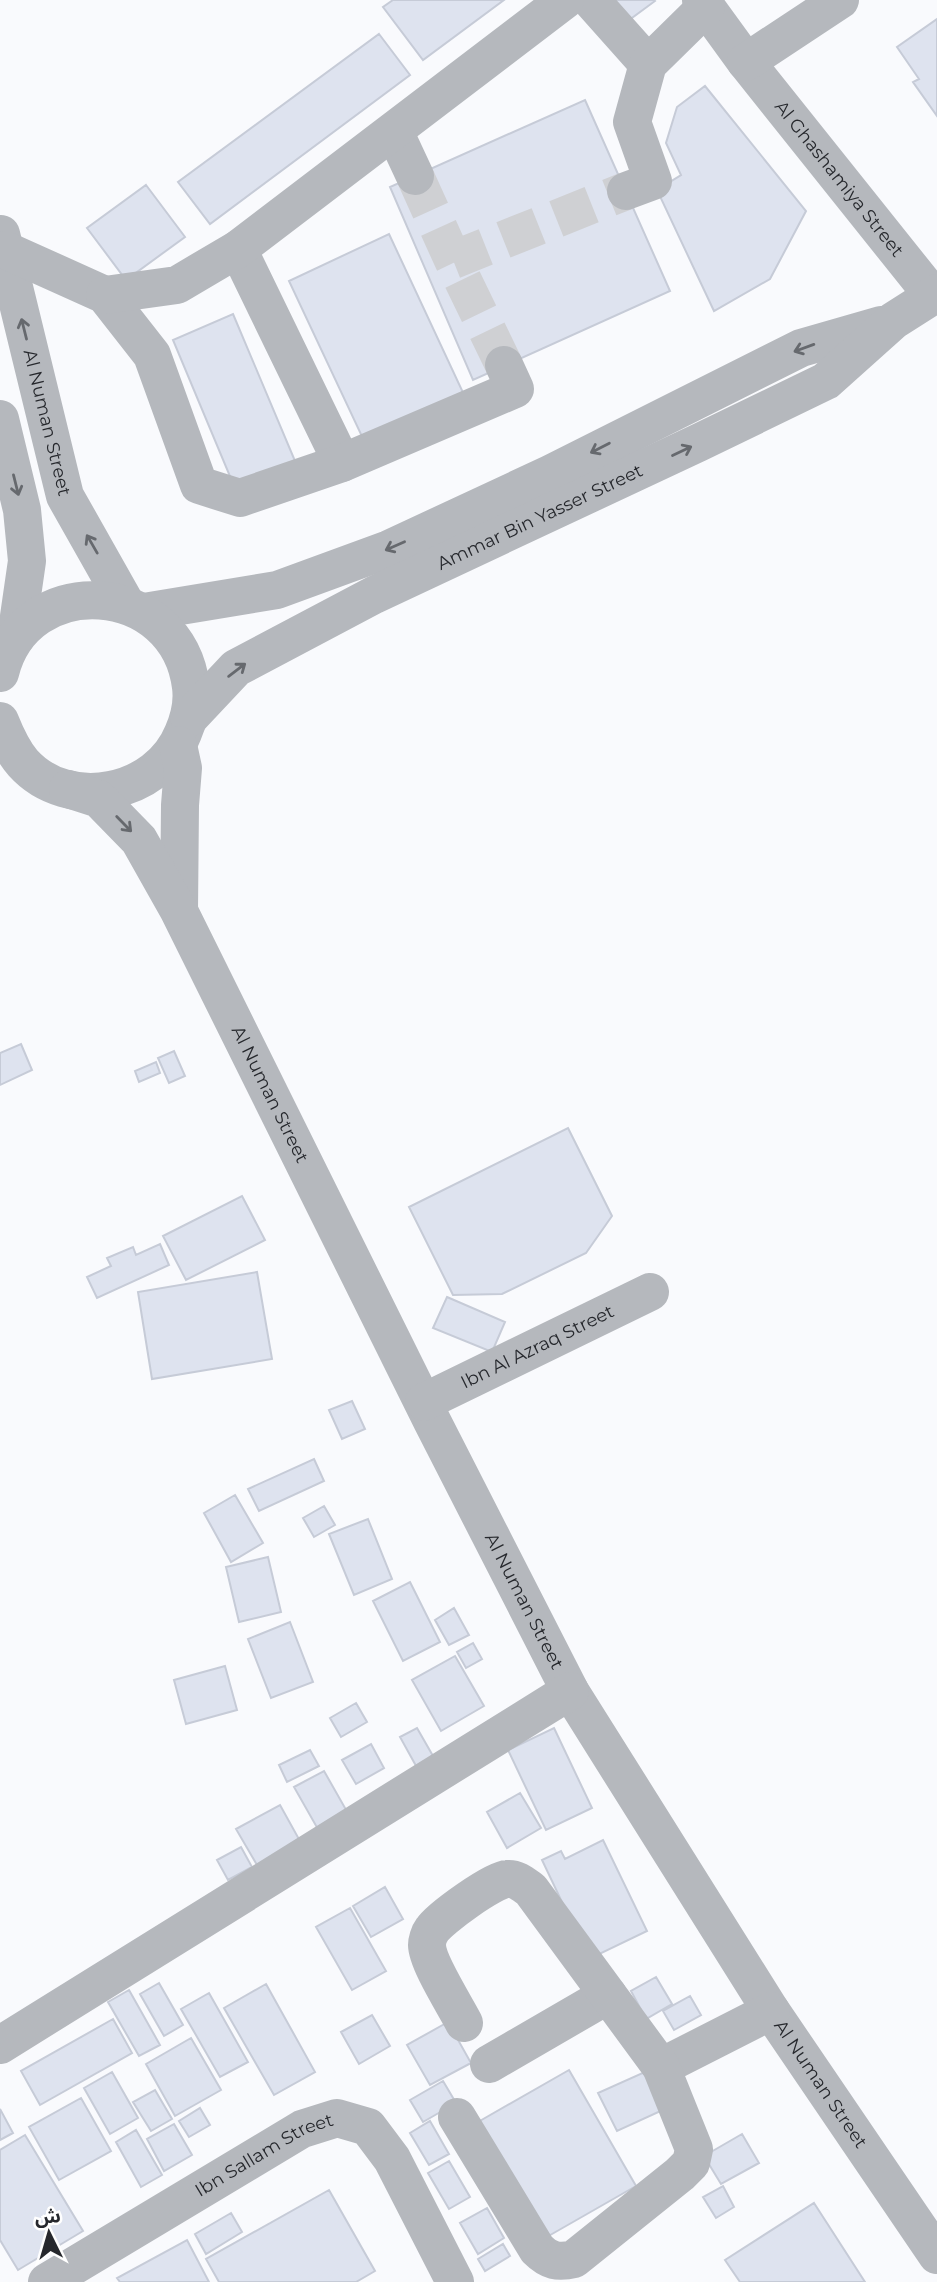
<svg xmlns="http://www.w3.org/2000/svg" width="937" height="2282" font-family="Montserrat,'Noto Sans Arabic',sans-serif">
	<rect width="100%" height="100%" fill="#f9fafd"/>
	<path fill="#dee3ef" stroke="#c6cbd7" stroke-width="2" d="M393 0H504L423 60 383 7Z
		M608 0H654L655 1 625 23Z
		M937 19V116L913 82 919 79 897 47Z
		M379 34 410 75 210 224 178 182Z
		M705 86 806 211 770 279 714 311 657 190 681 175 666 143 677 107Z
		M585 100 670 291 473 380 390 187Z
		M146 185 185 237 126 280 87 228Z
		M389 234 466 399 366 445 289 281Z
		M233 314 295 461 234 486 173 340Z
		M21 1044 32 1070 0 1085V1053Z
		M174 1051 185 1076 169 1083 158 1058Z
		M156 1062 160 1073 139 1082 135 1071Z
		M568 1128 612 1216 586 1253 502 1294 453 1295 409 1207Z
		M242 1196 265 1240 186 1280 163 1236Z
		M160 1244 169 1265 97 1298 87 1277 111 1266 107 1258 133 1247 136 1255Z
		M257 1272 272 1359 152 1379 138 1292Z
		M447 1297 505 1322 492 1352 433 1328Z
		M352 1401 365 1429 342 1439 329 1410Z
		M314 1459 324 1481 259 1511 248 1489Z
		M235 1495 263 1543 231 1562 204 1513Z
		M324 1506 335 1525 314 1537 303 1518Z
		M368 1519 392 1579 354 1595 329 1534Z
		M268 1557 281 1612 239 1622 226 1567Z
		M410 1582 440 1642 403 1661 373 1601Z
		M454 1608 469 1635 449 1645 435 1620Z
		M290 1622 313 1682 271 1698 248 1639Z
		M473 1643 482 1659 466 1668 457 1652Z
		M455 1656 484 1706 441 1731 412 1680Z
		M225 1666 237 1710 186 1724 174 1680Z
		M356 1703 367 1722 341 1737 330 1718Z
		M417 1728 437 1763 420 1773 400 1737Z
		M554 1728 592 1808 546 1830 508 1750Z
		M371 1744 384 1768 356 1784 342 1760Z
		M310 1750 319 1766 287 1782 279 1765Z
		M324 1771 349 1815 319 1831 294 1787Z
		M520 1793 541 1828 507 1848 487 1812Z
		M280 1805 300 1841 257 1865 236 1829Z
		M603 1840 647 1931 589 1959 542 1860 561 1851 565 1859Z
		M241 1847 252 1867 228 1880 217 1860Z
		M385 1887 403 1919 371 1937 353 1906Z
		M350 1908 386 1971 352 1990 316 1927Z
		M656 1977 672 2004 646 2019 631 1991Z
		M159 1983 183 2025 164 2036 140 1994Z
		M266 1984 315 2072 274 2095 224 2008Z
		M129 1990 160 2045 139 2056 108 2002Z
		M209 1993 248 2062 220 2077 181 2009Z
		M690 1996 701 2015 674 2030 663 2011Z
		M372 2015 390 2046 359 2064 341 2032Z
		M113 2019 132 2053 40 2105 21 2071Z
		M448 2022 471 2063 430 2085 407 2045Z
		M191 2038 221 2090 175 2116 146 2064Z
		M569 2070 636 2186 545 2238 478 2122Z
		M647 2071 665 2109 617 2131 598 2093Z
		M112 2072 138 2118 110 2134 84 2088Z
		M443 2081 456 2103 423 2122 410 2100Z
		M155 2090 172 2119 151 2131 133 2102Z
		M81 2098 111 2151 59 2180 29 2127Z
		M200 2108 210 2125 189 2137 179 2121Z
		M0 2109 13 2133 0 2140Z
		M430 2121 449 2154 429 2165 410 2133Z
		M174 2124 192 2155 164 2171 147 2139Z
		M136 2130 162 2175 141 2187 116 2142Z
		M742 2134 759 2163 721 2184 704 2156Z
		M25 2135 83 2231 18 2270 0 2240V2150Z
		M449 2161 470 2197 449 2209 428 2173Z
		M723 2186 734 2207 716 2218 703 2197Z
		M329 2190 375 2271 356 2282H219L206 2259Z
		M814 2203 865 2282H740L725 2260Z
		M487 2208 504 2238 478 2254 460 2223Z
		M231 2213 242 2232 206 2254 195 2234Z
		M187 2240 209 2282H120L117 2278Z
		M503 2244 510 2256 485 2271 478 2259Z"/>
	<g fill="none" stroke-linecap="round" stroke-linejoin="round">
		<path stroke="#cfd0d3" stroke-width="38" stroke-dasharray="38 19" stroke-linecap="butt" d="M415 176 453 260
			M504 365 453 260 626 191"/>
		<g stroke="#b5b8bd" stroke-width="38">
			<path d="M591 0 648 64"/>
			<path id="s1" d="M701 0 746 62 933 296"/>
			<path d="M746 62 840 0"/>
			<path d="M394 131 415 176"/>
			<path d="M626 191 653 181 632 122 648 64 706 7"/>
			<path id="s2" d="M1 234 65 496 126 604"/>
			<path d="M238 249 342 463"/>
			<path d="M5 250 105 295 152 355 199 485 240 498 342 463 515 389 504 365"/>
			<path d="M105 295 177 285 238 249 565 0"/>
			<path d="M0 419 22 510 27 561 16 637"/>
			<path d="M144 612 277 590 389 549 550 474 801 348 881 325"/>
			<path d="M0 673C25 569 178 579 191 687 193 702 189 719 183 733 158 795 68 813 23 763 12 750 6 736 0 721"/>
			<path id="s3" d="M189 718 236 668 374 595 698 443 826 381 893 321 937 293"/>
			<path d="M178 745 183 768 180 805 179 910"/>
			<path id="s4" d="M68 789 99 799 139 840 179 911 432 1421 570 1691 771 2011 937 2255"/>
			<path id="s5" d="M424 1402 650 1292"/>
			<path d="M0 2045 570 1691"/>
			<path d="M489 2064 608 1995"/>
			<path d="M661 2067 771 2011"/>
			<path d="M457 2117 537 2249C549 2261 558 2263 574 2259L680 2174 691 2163 694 2149 661 2067 531 1890C524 1885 517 1878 507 1879 493 1880 440 1918 432 1930 429 1934 427 1941 427 1945 427 1962 456 2007 464 2023"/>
			<path id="s6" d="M47 2282 302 2129 337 2118 368 2127 392 2159 455 2282"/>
		</g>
	</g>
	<defs><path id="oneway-shaft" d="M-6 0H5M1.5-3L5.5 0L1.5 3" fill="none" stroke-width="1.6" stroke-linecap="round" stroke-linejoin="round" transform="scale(1.75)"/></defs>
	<g stroke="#66696e">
		<use href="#oneway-shaft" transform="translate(24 329) rotate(-104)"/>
		<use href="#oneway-shaft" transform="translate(804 348) rotate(160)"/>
		<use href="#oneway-shaft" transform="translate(600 448) rotate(153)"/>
		<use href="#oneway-shaft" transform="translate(682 451) rotate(-25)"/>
		<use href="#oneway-shaft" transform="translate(16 485) rotate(76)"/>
		<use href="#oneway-shaft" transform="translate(92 544) rotate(-120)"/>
		<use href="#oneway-shaft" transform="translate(395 546) rotate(156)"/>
		<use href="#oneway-shaft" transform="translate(237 670) rotate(-37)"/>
		<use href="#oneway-shaft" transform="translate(124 824) rotate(46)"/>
	</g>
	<g text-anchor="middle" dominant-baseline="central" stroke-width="7" stroke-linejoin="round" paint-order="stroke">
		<g font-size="18" fill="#26282d" stroke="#fff">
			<text stroke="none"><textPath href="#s1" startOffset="226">Al Ghashamiya Street</textPath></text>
			<text stroke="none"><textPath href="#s2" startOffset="194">Al Numan Street</textPath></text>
			<text stroke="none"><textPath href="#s3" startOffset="408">Ammar Bin Yasser Street</textPath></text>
			<text stroke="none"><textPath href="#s4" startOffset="376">Al Numan Street</textPath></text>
			<text stroke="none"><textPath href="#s5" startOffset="126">Ibn Al Azraq Street</textPath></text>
			<text stroke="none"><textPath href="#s4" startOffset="943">Al Numan Street</textPath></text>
			<text stroke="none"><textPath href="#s4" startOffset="1510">Al Numan Street</textPath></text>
			<text stroke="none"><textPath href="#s6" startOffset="252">Ibn Sallam Street</textPath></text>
		</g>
	</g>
	<g transform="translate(49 2233) rotate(355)" stroke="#ffffff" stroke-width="5" paint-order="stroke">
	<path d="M0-5L12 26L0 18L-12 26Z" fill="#26282d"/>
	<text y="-10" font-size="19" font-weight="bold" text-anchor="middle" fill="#26282d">ش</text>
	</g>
</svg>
